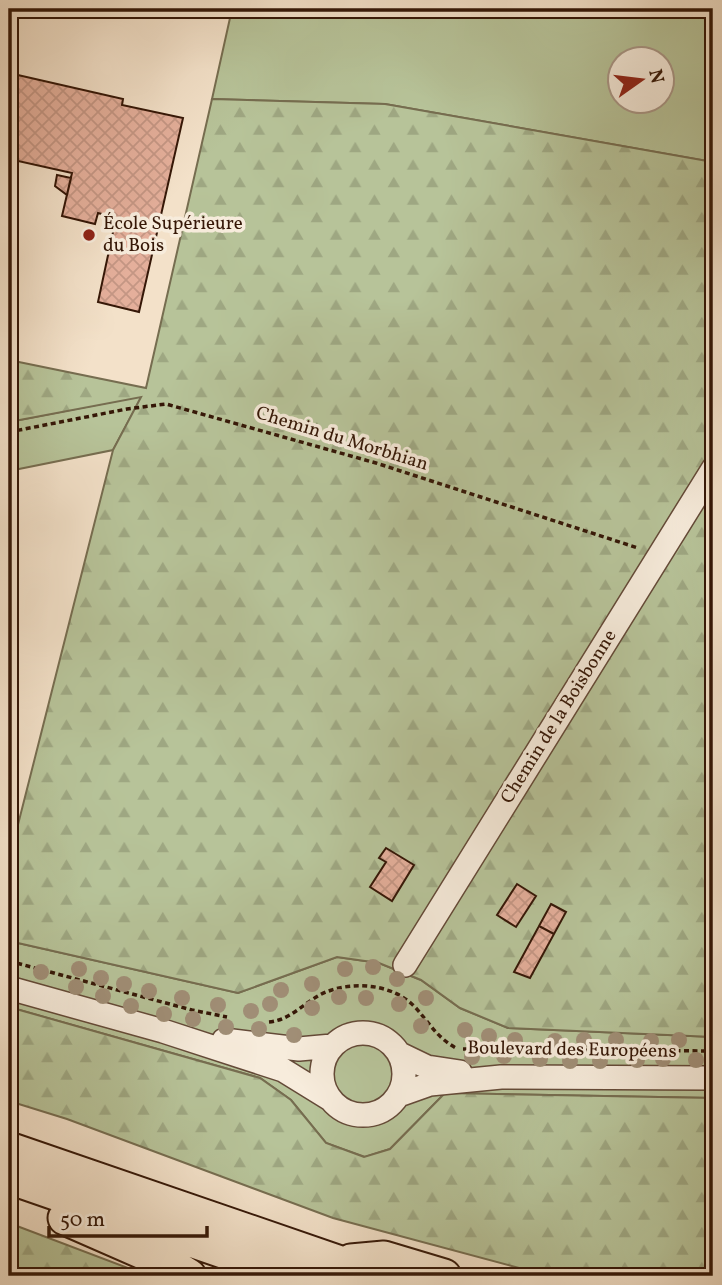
<svg xmlns="http://www.w3.org/2000/svg" width="722" height="1285" font-family="Vollkorn,serif">
	<defs>
		<pattern id="forest-firs" width="22" height="20" patternUnits="userSpaceOnUse" patternTransform="scale(1.75)"><rect width="22" height="20" fill="#b7c399"/><path d="M5 1l3.5 6h-7zM16 11l3.5 6h-7z" fill="#9ea782"/></pattern>
		<pattern id="building-cross-hatch" width="8" height="8" patternUnits="userSpaceOnUse" patternTransform="scale(1.75)"><rect width="8" height="8" fill="#e4af9b"/><path d="M0 0l8 8M0 8l8-8" fill="none" stroke="#c49684"/></pattern>
	</defs>
	<rect width="100%" height="100%" fill="#f3e1c9"/>
	<filter id="stains"><feTurbulence type="fractalNoise" baseFrequency=".00286" numOctaves="4"/><feColorMatrix values="0 0 0 0 .2 0 0 0 0 .09 0 0 0 0 .02 0 0 0 .5 -.17"/></filter>
	<radialGradient id="worn" r=".72"><stop offset=".6" stop-color="#630" stop-opacity="0"/><stop offset="1" stop-color="#630" stop-opacity=".3"/></radialGradient>
	<path fill="#b7c399" stroke="#766d50" stroke-width="2" fill-rule="evenodd" d="M232 9H713V162L385 104 212 99ZM620 60H662V102H620Z
		M142 396 113 450 9 471V422Z
		M9 941 238 993 337 957 379 963 421 980 460 1008 508 1028 713 1037V1098L445 1093 390 1149 365 1157 326 1143 291 1100 260 1078 9 1007Z"/>
	<path fill="url(#forest-firs)" stroke="#766d50" stroke-width="2" d="M212 99 385 104 713 162V1037L508 1028 460 1008 421 980 379 963 337 957 238 993 9 941V860L113 450 141 397 9 422V360L146 388Z
		M9 1007 260 1078 291 1100 326 1143 364 1157 390 1149 445 1093 713 1098V1276H549L333 1218 67 1119 9 1101Z
		M9 1223 141 1273 145 1276H16L9 1273Z"/>
	<path fill="url(#building-cross-hatch)" stroke="#351707" stroke-width="2" d="M9 73 123 99 122 105 183 118 139 312 98 302 116 218 98 213 95 224 62 216 72 173 9 159Z
		M57 175 71 178 67 195 55 186Z
		M386 848 414 865 392 901 370 887 386 862 379 858Z
		M517 884 536 896 516 927 497 915Z
		M551 904 566 912 554 934 539 926Z
		M539 926 554 934 530 978 514 972Z"/>
	<g fill="none" stroke-linecap="round" stroke-linejoin="round">
		<g stroke="#644a38" stroke-width="26">
			<path id="minor" d="M405 965 713 469
				M9 988 163 1031 283 1070 330 1099
				M322 1074a41 41 0 1 1 82 0a41 41 0 1 1-82 0Z
				M224 1040 299 1049 332 1046
				M400 1054 427 1067 460 1072
				M399 1095 430 1084 501 1077 713 1078"/>
		</g>
		<g stroke="#351707" stroke-width="37">
			<path id="highway" d="M9 1149 378 1276
				M9 1177 295 1276
				M65 1218 168 1263 189 1276
				M351 1261 384 1258 444 1276"/>
		</g>
		<path stroke="#351707" stroke-width="3.5" stroke-dasharray="5 3.5" stroke-linecap="butt" d="M9 432 127 409 166 404 376 463 638 548
			M9 961 192 1010 227 1017
			M269 1022C292 1020 306 1000 326 992 354 981 392 984 414 1006 429 1022 436 1037 456 1048
			M463 1049 713 1051"/>
		<use href="#minor" stroke="#f7ecdc" stroke-width="23"/>
		<use href="#highway" stroke="#f3e1c9" stroke-width="33"/>
	</g>
	<g fill="#a08e76">
		<circle cx="373" cy="967" r="8"/>
		<circle cx="79" cy="969" r="8"/>
		<circle cx="345" cy="969" r="8"/>
		<circle cx="41" cy="972" r="8"/>
		<circle cx="101" cy="978" r="8"/>
		<circle cx="397" cy="979" r="8"/>
		<circle cx="124" cy="984" r="8"/>
		<circle cx="312" cy="984" r="8"/>
		<circle cx="76" cy="987" r="8"/>
		<circle cx="281" cy="990" r="8"/>
		<circle cx="149" cy="991" r="8"/>
		<circle cx="103" cy="996" r="8"/>
		<circle cx="339" cy="997" r="8"/>
		<circle cx="182" cy="998" r="8"/>
		<circle cx="366" cy="998" r="8"/>
		<circle cx="426" cy="998" r="8"/>
		<circle cx="270" cy="1004" r="8"/>
		<circle cx="399" cy="1004" r="8"/>
		<circle cx="218" cy="1005" r="8"/>
		<circle cx="131" cy="1006" r="8"/>
		<circle cx="312" cy="1008" r="8"/>
		<circle cx="251" cy="1011" r="8"/>
		<circle cx="164" cy="1014" r="8"/>
		<circle cx="193" cy="1019" r="8"/>
		<circle cx="421" cy="1026" r="8"/>
		<circle cx="226" cy="1027" r="8"/>
		<circle cx="259" cy="1029" r="8"/>
		<circle cx="465" cy="1030" r="8"/>
		<circle cx="294" cy="1035" r="8"/>
		<circle cx="489" cy="1036" r="8"/>
		<circle cx="515" cy="1040" r="8"/>
		<circle cx="584" cy="1040" r="8"/>
		<circle cx="616" cy="1040" r="8"/>
		<circle cx="679" cy="1040" r="8"/>
		<circle cx="555" cy="1041" r="8"/>
		<circle cx="651" cy="1041" r="8"/>
		<circle cx="504" cy="1056" r="8"/>
		<circle cx="472" cy="1057" r="8"/>
		<circle cx="540" cy="1059" r="8"/>
		<circle cx="663" cy="1059" r="8"/>
		<circle cx="637" cy="1060" r="8"/>
		<circle cx="696" cy="1060" r="8"/>
		<circle cx="570" cy="1061" r="8"/>
		<circle cx="600" cy="1061" r="8"/>
	</g>
	<circle fill="#8f2418" stroke="#f7ecdc" stroke-width="2.5" cx="89" cy="235" r="7"/>
	<g text-anchor="middle" dominant-baseline="central" stroke-width="7" stroke-linejoin="round" paint-order="stroke">
		<g font-size="19" fill="#351707" stroke="#f7ecdc" text-anchor="start">
			<text x="103" y="224">École Supérieure<tspan x="103" dy="22">du Bois</tspan></text>
		</g>
		<g font-size="19" fill="#351707" stroke="#f7ecdc">
			<text transform="translate(342 439) rotate(17)">Chemin du Morbhian</text>
			<text transform="translate(559 717) rotate(-58)">Chemin de la Boisbonne</text>
			<text transform="translate(572 1050) rotate(1)">Boulevard des Européens</text>
		</g>
	</g>
	<rect width="722" height="1285" fill="none" stroke="#f3e1c9" stroke-width="35"/>
	<rect x="10" y="10" width="701" height="1264" fill="none" stroke="#351707" stroke-width="3.5"/>
	<rect x="18" y="18" width="687" height="1250" fill="none" stroke="#351707" stroke-width="2"/>
	<g transform="translate(641 80) rotate(76)"><circle r="33" fill="#f7ecdc" stroke="#a99787" stroke-width="2"/>
	<path d="M0-5L12 26L0 18L-12 26Z" fill="#8f2418"/>
	<text y="-10" font-size="19" font-weight="bold" text-anchor="middle" fill="#351707">N</text>
	</g>
	<path d="M49 1226v10h158v-10" fill="none" stroke="#351707" stroke-width="3.5"/>
	<text x="60" y="1226" font-size="21" fill="#351707" stroke="#f7ecdc" stroke-width="5" paint-order="stroke">50 m</text>
	<rect width="100%" height="100%" filter="url(#stains)"/>
	<rect width="100%" height="100%" fill="url(#worn)"/>
</svg>
